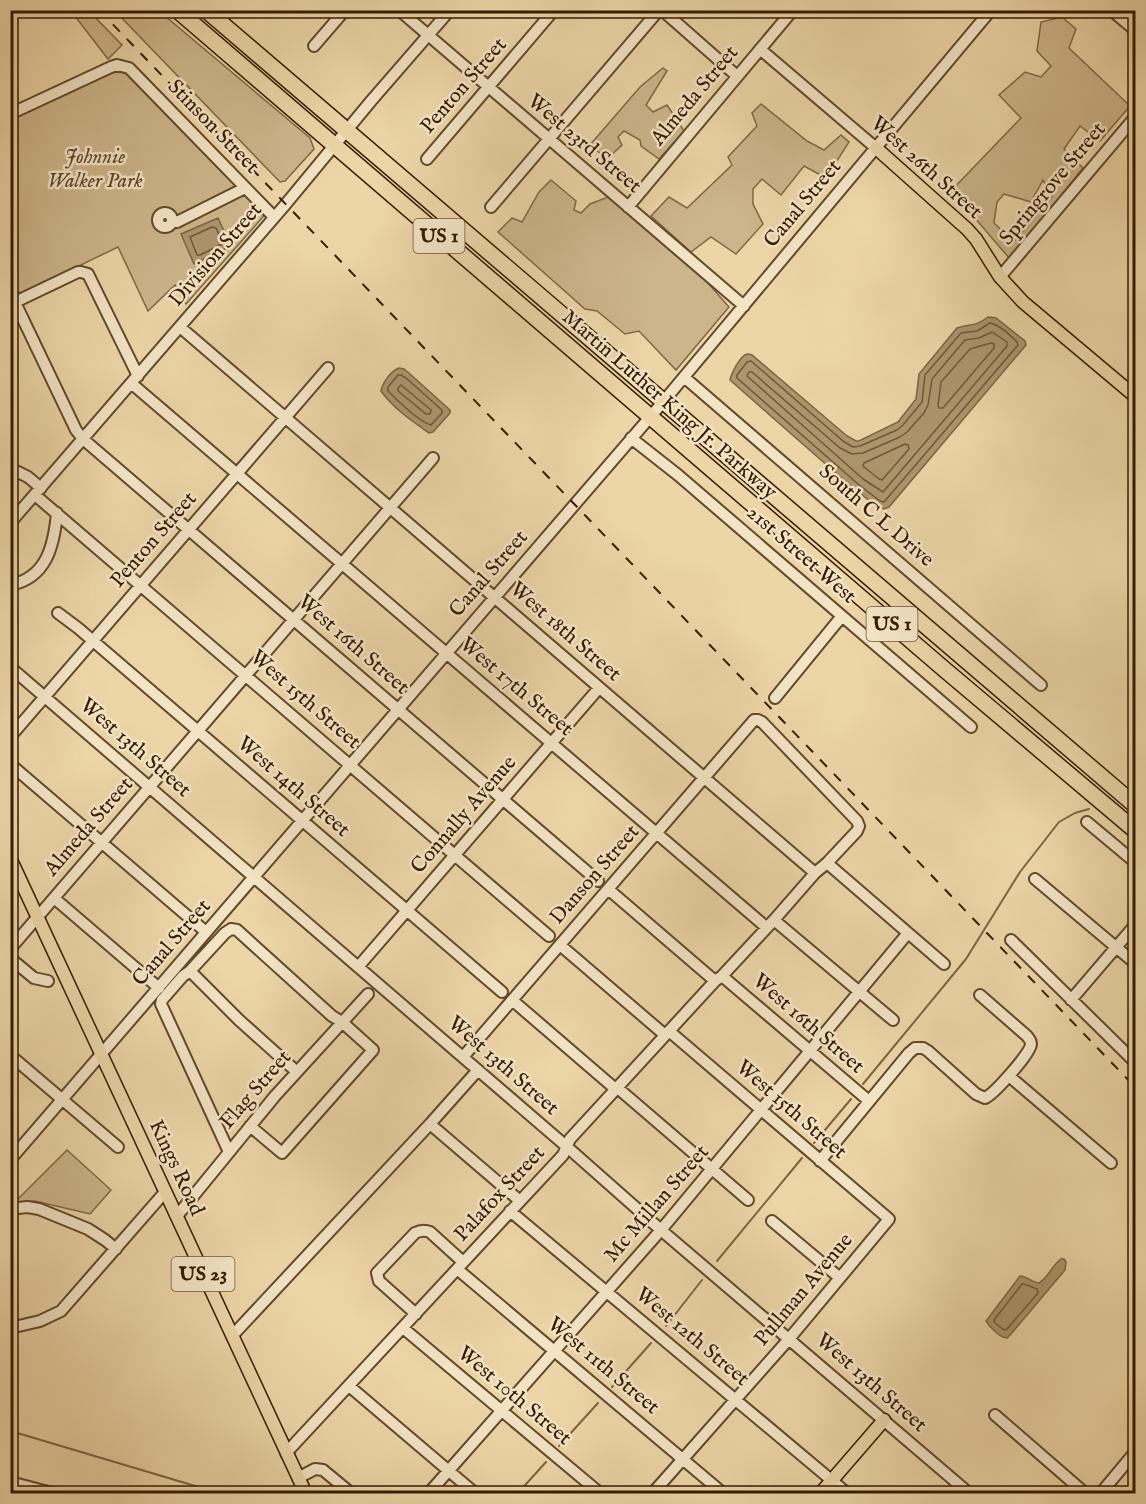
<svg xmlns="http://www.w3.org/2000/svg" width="1146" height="1504" font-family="'IM FELL English',serif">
	<rect width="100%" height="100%" fill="#ecd5a7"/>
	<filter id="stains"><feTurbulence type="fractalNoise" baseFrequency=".00333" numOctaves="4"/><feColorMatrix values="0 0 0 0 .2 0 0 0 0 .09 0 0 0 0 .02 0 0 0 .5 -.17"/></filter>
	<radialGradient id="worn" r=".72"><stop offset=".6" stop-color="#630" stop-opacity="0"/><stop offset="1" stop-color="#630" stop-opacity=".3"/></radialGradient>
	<path fill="#cdb58b" stroke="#806846" stroke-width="1.5" fill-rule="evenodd" d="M71 11H89L122 45 108 59Z
		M115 11H159L310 138 314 149 285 181 280 182Z
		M1062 17 1076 29 1069 48 1130 106 1100 141 1080 126 1064 149 1083 168 1010 259 974 217 949 193 1021 118 999 95 1025 72 1041 77 1051 66 1037 51 1041 22ZM1043 180 1052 197 1014 242 994 223 997 202 1004 194 1031 202Z
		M663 68 667 71 646 105 653 112 667 105 684 131 659 159 641 146 640 140 624 131 618 137 622 145 607 159 590 145 640 87Z
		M115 70H125L264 213 263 217 186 304 175 285 148 311 118 247 23 293C16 292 13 290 11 284V118Z
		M761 104 807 141 824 150 841 135 849 142 826 178 804 166 781 195 762 179 753 189V204L763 224 736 254 711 237 691 252 651 216 669 197 687 208 732 165 728 157 757 126 752 113Z
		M551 180 576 201 574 210 581 213 590 204 608 197 706 281 729 307 676 370 639 331 625 334 597 311 585 309 498 232 512 218 522 222 539 192Z
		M67 1150 111 1190 90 1214 35 1201 14 1203Z"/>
	<path fill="#ad956e" stroke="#7d6442" stroke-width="1.5" d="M218 218 231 246 194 264 181 234Z
		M988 317 996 318 1025 341 1026 345 889 507 884 509 878 507 854 489 730 380C731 374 740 356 747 354 749 354 750 354 752 355L847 436 856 441H859L898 422 916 399 919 374 957 328C970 323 974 328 988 317Z
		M399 368 404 369 410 374 450 410V413L433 432 429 433C412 421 393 408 381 391 382 383 391 371 399 368Z
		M1061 1259H1064L1066 1262 1065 1270 1011 1334 1007 1338C1000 1338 990 1327 986 1321L1020 1276C1026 1276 1032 1282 1039 1283 1049 1277 1052 1265 1061 1259Z"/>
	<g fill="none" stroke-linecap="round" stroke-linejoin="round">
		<path stroke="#705837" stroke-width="1.5" d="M212 227 216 228 222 241V244L200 255H197L190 237Z
			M990 323C1000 325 1010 335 1017 342L1018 345 884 502 880 501 858 484 737 378V375L747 362 751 361 843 441 853 447 860 446 897 430 903 425 922 402 925 375 961 333 977 331Z
			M992 332 1007 342V346L883 492 863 479 747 376 749 372H752L840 448 852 454 863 453 900 437 907 432 924 413 928 405 932 379 965 340 979 338Z
			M991 343 994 344V348L943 408H939L938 406 941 382 970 349Z
			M398 375H401L406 378 442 410V413L431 425C419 422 397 400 388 391V387Z
			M401 385 431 410 430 414H426L398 391V388Z
			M905 444 908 445 909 449 882 480 879 479 863 466 864 463Z
			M1022 1284H1024L1037 1289 1038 1293 1007 1329 1004 1330 995 1323 994 1320Z"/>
		<path stroke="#7d6442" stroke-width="2" d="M1132 784 1136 782
			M863 1084 966 959 1020 872 1059 822 1075 813 1089 809
			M814 1143 851 1099
			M717 1261 802 1158
			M666 1326 702 1280
			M612 1387 651 1343
			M10 1433 14 1432 202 1488 211 1494
			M559 1446 598 1403
			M517 1494 546 1462"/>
		<g stroke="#62492a" stroke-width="14">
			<path id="minor" d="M399 10 744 306
				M662 10 737 76
				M1111 10 1136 31
				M314 46 345 10
				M760 49 876 148
				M10 114 111 67 117 65 129 68 274 217
				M427 159 554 10
				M491 207 659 10
				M628 207 793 10
				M158 220a7 7 0 1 1 14 0a7 7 0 1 1-14 0Z
				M172 222H177L245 188
				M1000 277 1136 116
				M10 292 76 430 83 439 598 881
				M11 304 78 272H81L88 274 138 376
				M180 327 815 873
				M684 377 1041 685
				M131 383 766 927
				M631 438 678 475 971 727
				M10 468 28 477 41 488
				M35 495 549 936
				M10 523 285 205 371 101 450 10
				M10 585C47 578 54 545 57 513
				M58 613 78 628 502 992
				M10 667 566 1146 661 1230 970 1494
				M775 698 842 616
				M10 737 328 368
				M10 764 206 932
				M1087 822 1136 863
				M827 863 944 964
				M1035 879 1136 964
				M608 889 715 981
				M54 898 159 988
				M774 920 893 1020
				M1011 940 1136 1063
				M560 945 665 1035
				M10 949 433 458
				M10 958 34 978 48 981
				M358 967 599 688
				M190 971 183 976 162 1000 161 1004 229 1152
				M722 976 869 1101
				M512 1000 612 1086 620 1090 748 1200
				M1071 1000 1136 924
				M10 1055 118 1147
				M1009 1076 1111 1163
				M430 1124 520 1201
				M250 1126 282 1153 373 1050 342 1022 332 1016 237 930 231 929 225 933 190 971 239 1020 297 1072
				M10 1160 663 402 991 10
				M820 1161 909 1053 915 1048H923L928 1051 976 1094 985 1098C994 1094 1031 1053 1031 1044 1031 1040 1029 1039 1027 1036L980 995
				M10 1209 27 1207 39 1209 88 1229 105 1240 116 1249
				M510 1211 848 1494
				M177 1216 275 1096 368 994
				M772 1221 840 1278
				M457 1269 724 1494
				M416 1314 379 1281 377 1273 415 1233C421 1230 425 1230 430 1232L463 1262
				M10 1328 40 1321 61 1311 165 1192
				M403 1328 601 1494
				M232 1336 430 1124 478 1070
				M349 1386 476 1494
				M995 1415 1086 1494
				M286 1453 563 1155 570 1139 715 981 722 976 774 920 815 873 827 863 857 831 859 826 857 821 762 722 758 720H754L463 1057
				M298 1478 315 1469 323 1470 352 1494
				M10 1482 56 1494
				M428 1494 661 1230 908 933
				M652 1494 789 1339 889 1219 669 1031
				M1100 1494 1136 1451"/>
		</g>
		<g stroke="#341a00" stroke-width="15">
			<path id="major" d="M876 148 967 229 976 239 1000 277 1023 302 1136 397
				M10 858 306 1494
				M820 1494 884 1420"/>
		</g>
		<g stroke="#341a00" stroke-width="18">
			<path id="highway" d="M177 10 944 669 1136 831
				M206 10 1136 806"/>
		</g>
		<use href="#minor" stroke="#f3e4c6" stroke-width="10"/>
		<use href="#major" stroke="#ecd5a7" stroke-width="12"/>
		<use href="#highway" stroke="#ecd5a7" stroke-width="15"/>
		<path stroke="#341a00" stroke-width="2" stroke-dasharray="10 10" stroke-linecap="butt" d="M99 10 1136 1088"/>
	</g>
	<g text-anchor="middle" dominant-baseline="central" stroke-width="5" stroke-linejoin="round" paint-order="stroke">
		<g fill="#f3e4c6" stroke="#6d573b" stroke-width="1.5">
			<rect x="413.5" y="219" width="51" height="34" rx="4.5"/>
			<rect x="866.5" y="607" width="51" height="34" rx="4.5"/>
			<rect x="171.5" y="1257" width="63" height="34" rx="4.5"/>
		</g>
		<g font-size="20" font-weight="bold" fill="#341a00">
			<text x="439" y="236">US 1</text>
			<text x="892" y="624">US 1</text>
			<text x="203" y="1274">US 23</text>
		</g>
		<g font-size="21" fill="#341a00" stroke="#f3e4c6">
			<text transform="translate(464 86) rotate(-49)">Penton Street</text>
			<text transform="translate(695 96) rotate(-50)">Almeda Street</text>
			<text transform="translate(213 127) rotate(46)">Stinson Street</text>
			<text transform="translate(584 144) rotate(40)">West 23rd Street</text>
			<text transform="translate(926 168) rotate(42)">West 26th Street</text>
			<text transform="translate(1053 184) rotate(-50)">Springrove Street</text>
			<text transform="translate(803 204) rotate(-50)">Canal Street</text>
			<text transform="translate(216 255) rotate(-49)">Division Street</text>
			<text transform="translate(669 405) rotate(41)">Martin Luther King Jr. Parkway</text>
			<text transform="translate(876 516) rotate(41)">South C L Drive</text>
			<text transform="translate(154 540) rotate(-49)">Penton Street</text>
			<text transform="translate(801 555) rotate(41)">21st Street West</text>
			<text transform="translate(489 574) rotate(-49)">Canal Street</text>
			<text transform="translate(565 632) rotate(41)">West 18th Street</text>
			<text transform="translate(353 645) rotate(41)">West 16th Street</text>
			<text transform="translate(516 687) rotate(40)">West 17th Street</text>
			<text transform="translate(305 700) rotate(41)">West 15th Street</text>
			<text transform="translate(135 748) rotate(41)">West 13th Street</text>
			<text transform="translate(293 787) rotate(41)">West 14th Street</text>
			<text transform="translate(464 815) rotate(-49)">Connally Avenue</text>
			<text transform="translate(89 827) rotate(-49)">Almeda Street</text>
			<text transform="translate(595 875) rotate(-49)">Danson Street</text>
			<text transform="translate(172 943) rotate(-49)">Canal Street</text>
			<text transform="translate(808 1024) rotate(41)">West 16th Street</text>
			<text transform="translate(503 1066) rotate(41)">West 13th Street</text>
			<text transform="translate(256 1090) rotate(-49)">Flag Street</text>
			<text transform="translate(791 1110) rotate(41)">West 15th Street</text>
			<text transform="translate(176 1168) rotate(65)">Kings Road</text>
			<text transform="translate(500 1194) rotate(-47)">Palafox Street</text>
			<text transform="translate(657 1204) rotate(-49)">Mc Millan Street</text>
			<text transform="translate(804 1290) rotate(-50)">Pullman Avenue</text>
			<text transform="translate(692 1337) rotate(40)">West 12th Street</text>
			<text transform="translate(603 1366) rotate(40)">West 11th Street</text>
			<text transform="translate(871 1383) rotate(41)">West 13th Street</text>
			<text transform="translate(514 1396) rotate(40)">West 10th Street</text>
		</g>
		<g font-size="21" font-style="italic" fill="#62482a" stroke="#f3e4c6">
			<text x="95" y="157">Johnnie<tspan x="95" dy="24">Walker Park</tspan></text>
		</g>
	</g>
	<rect width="1146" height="1504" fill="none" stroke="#ecd5a7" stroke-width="36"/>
	<rect x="12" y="12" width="1122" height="1480" fill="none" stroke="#341a00" stroke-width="3"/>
	<rect x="18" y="18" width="1110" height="1468" fill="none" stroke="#341a00" stroke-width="1.5"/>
	<rect width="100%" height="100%" filter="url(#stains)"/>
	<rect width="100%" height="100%" fill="url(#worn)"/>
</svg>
